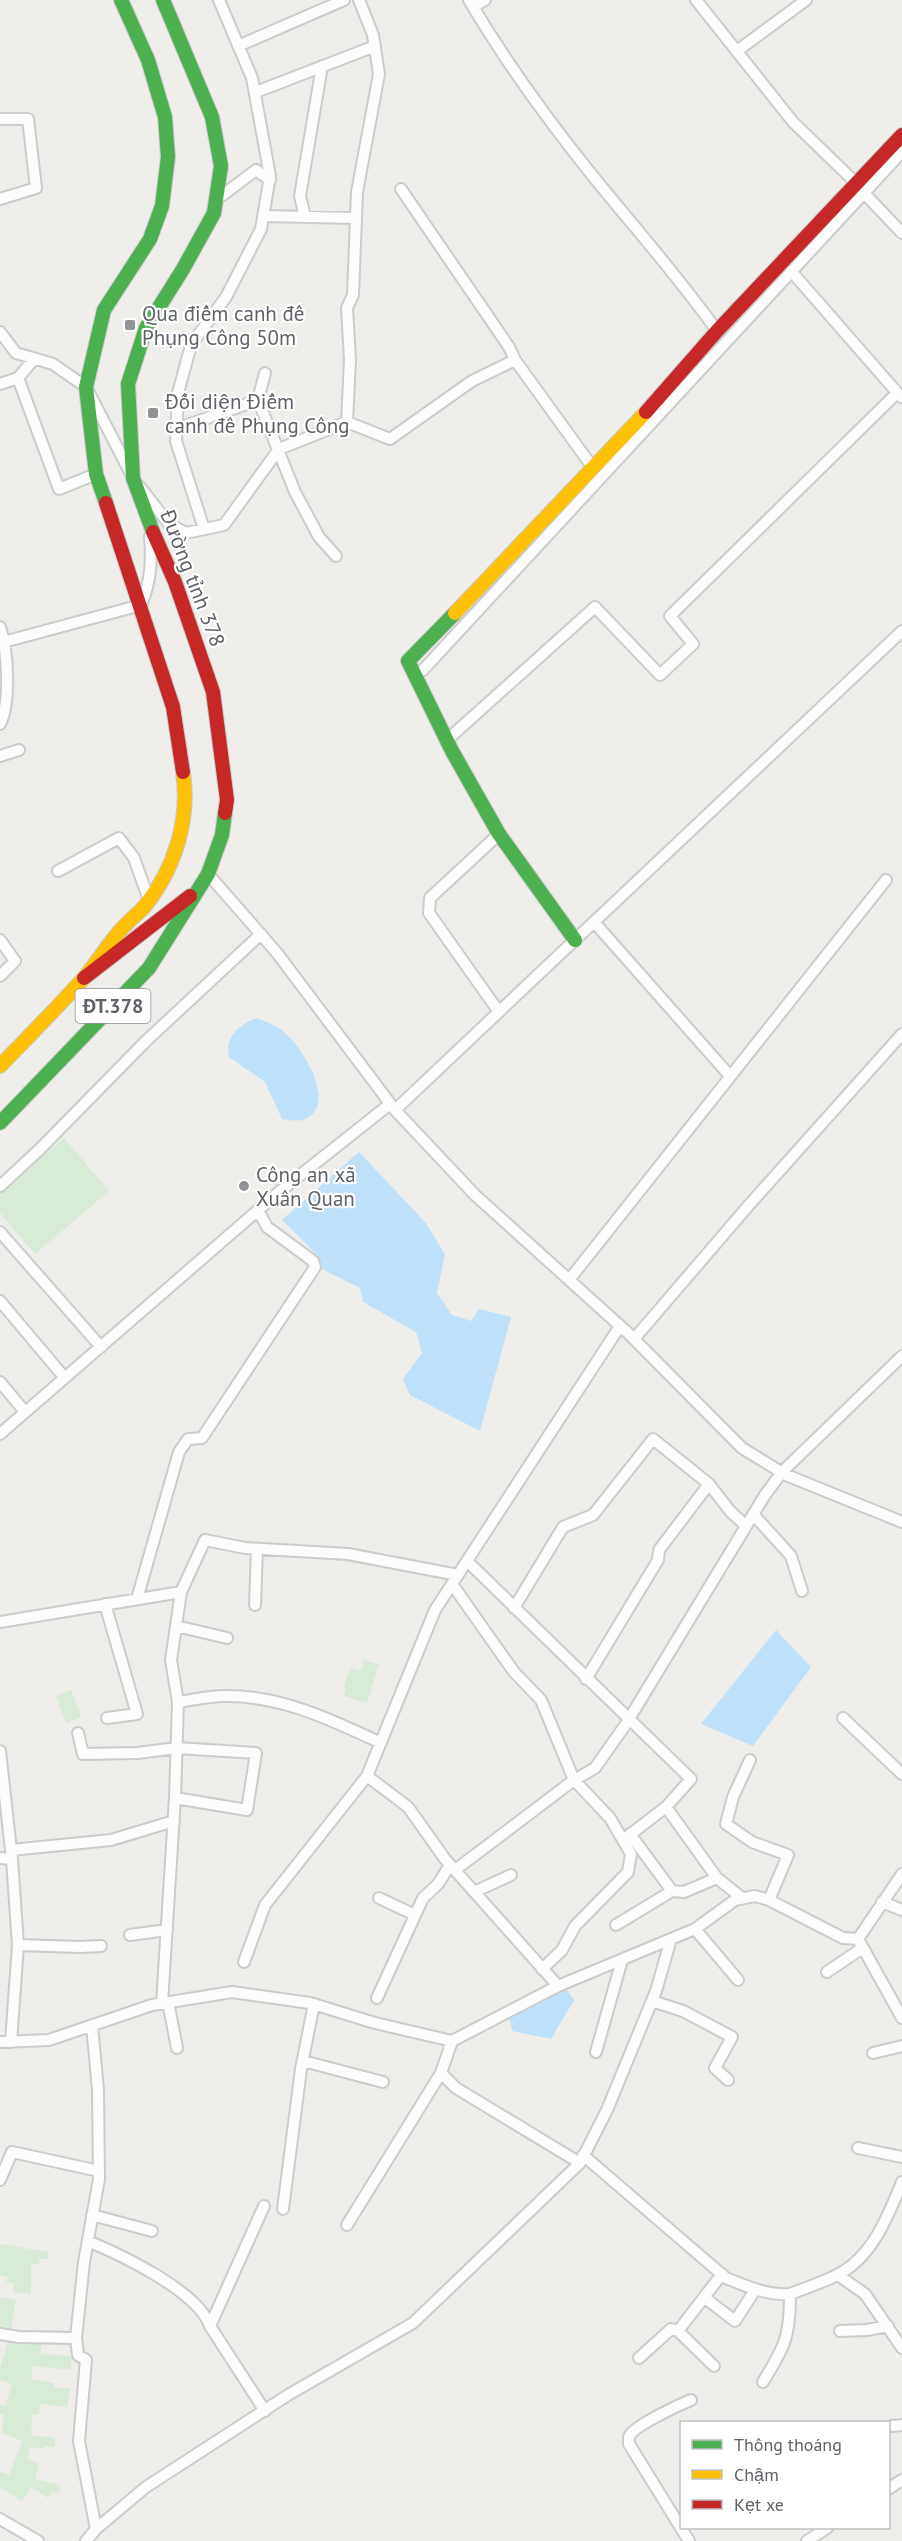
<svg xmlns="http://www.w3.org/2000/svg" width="902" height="2541" font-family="'PT Sans',sans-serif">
	<rect width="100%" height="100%" fill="#efeeea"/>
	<path fill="#d8ebd6" d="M64 1138 109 1191 35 1254 0 1213V1192Z
		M364 1660 379 1664 367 1703 344 1696 346 1688 344 1687 350 1668 361 1671Z
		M71 1690 81 1717 66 1723 56 1696Z
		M0 2244 49 2252 47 2259H39V2264H31V2294L13 2292 14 2284 6 2282 8 2277 0 2275Z
		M0 2297 16 2300 10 2333 0 2331Z
		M9 2337 42 2340 40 2354 72 2356 70 2370 33 2366 31 2379 54 2383V2388H70L67 2407 40 2404 39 2414 32 2415 31 2435 55 2438 54 2447 44 2446 43 2449 30 2447 27 2460 39 2463 35 2479 60 2485 59 2494 53 2491 48 2498 31 2487 22 2501 0 2487V2472L9 2475 22 2441 2 2433 4 2414 0 2413V2404L6 2406 12 2384 0 2380V2369Z"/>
	<path fill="#bfe0f9" d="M257 1018C266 1022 275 1025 283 1031 301 1045 339 1104 305 1119 298 1122 290 1120 282 1119L265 1082 229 1057C224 1037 240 1024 257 1018Z
		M359 1152 425 1222 445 1254 437 1293 452 1315 471 1321 479 1309 511 1317 480 1431 410 1395 403 1379 422 1353 416 1332 363 1302 360 1288 320 1268 318 1256 282 1220Z
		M776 1630 811 1667 753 1746 701 1724Z
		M565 1987 574 2000 551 2039 512 2031 510 2018Z"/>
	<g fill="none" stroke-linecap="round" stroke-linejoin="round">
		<g stroke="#cbcccc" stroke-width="14">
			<path id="street" d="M469 0C505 61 547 119 592 175 634 227 678 276 717 331
				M696 0 793 122 856 183
				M473 7 485 0
				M238 46 344 0
				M737 51 806 0
				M256 92 375 46
				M0 119H28L36 188 0 199
				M401 189 509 347 515 360
				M864 193 902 233
				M216 200 256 170 270 180
				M263 216 356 218
				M305 217 300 196 322 66
				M791 271 901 397
				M0 332 16 353 53 364 86 387 130 472
				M265 373 258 400 295 492 319 537 336 556
				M18 378 59 489 96 474
				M0 384 18 378 34 359
				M347 422 350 360 347 308 353 295 357 192 379 74 373 35 359 0
				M176 429 258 400
				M140 487 169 524 186 533 224 525 279 449 347 422 390 439 472 381 515 360 588 461
				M204 529 176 441 178 393 191 345 226 297 261 229 270 176 252 78 219 0
				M0 627C8 651 11 702 0 724
				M0 643 141 605C151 581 152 561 150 536
				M423 670 902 152
				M447 740 595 607 660 675 693 644 670 616 897 393
				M0 756 19 750
				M499 834 430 898 429 913 499 1012
				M58 871 119 838 134 858 149 900
				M208 874 277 953 395 1110 475 1195 628 1333 742 1448 786 1475 902 1522
				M594 922 730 1076
				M0 940 15 961 0 976
				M395 1110 902 631
				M0 1186 39 1150 146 1041 261 934
				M0 1232 101 1347
				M569 1280 886 880
				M0 1301 64 1377
				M634 1339 749 1205 902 1034
				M0 1382 25 1412
				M0 1434 279 1192 390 1104
				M753 1514 791 1556 802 1591
				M467 1561 691 1779 666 1807 623 1840
				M452 1584 514 1672 541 1700 574 1780 610 1818 631 1854 628 1872 575 1926 562 1950 542 1969
				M137 1599 179 1452 188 1439 202 1438 315 1267 313 1261 267 1227 258 1210
				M105 1604 137 1714 107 1718
				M255 1605 257 1549
				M514 1608 563 1527 593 1515 653 1439 709 1484 730 1511 746 1526
				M0 1622 181 1592
				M176 1626 227 1638
				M586 1679 658 1560 659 1550 709 1484
				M178 1702 171 1660 181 1592 205 1540 245 1548 348 1554 458 1575
				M843 1718 902 1774
				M78 1733 83 1754 137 1753 177 1748 256 1753 247 1810 175 1798
				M0 1751 12 1859 0 1858
				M750 1760 733 1797 726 1824 752 1842 788 1855 769 1900
				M367 1776 408 1807 445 1859 558 1986
				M666 1807 717 1878 742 1898
				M630 1834 672 1891
				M11 1850 111 1840 174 1821
				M455 1870 574 1780 595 1768 626 1724 765 1495 782 1472 902 1356
				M474 1892 511 1875
				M379 1898 415 1915
				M882 1902 902 1910
				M616 1925 672 1891 684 1892 717 1878
				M695 1929 738 1980
				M130 1935 167 1930
				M858 1939 902 2018
				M18 1945 80 1947 101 1946
				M244 1962 265 1905 367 1776 435 1610 620 1326
				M827 1972 861 1949
				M377 1998 423 1898 438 1884 450 1865
				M652 2001 683 2011 732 2037 715 2068 728 2080
				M168 2002 177 2048
				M162 2003 175 1798 178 1702C193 1700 209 1696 224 1696 280 1695 332 1720 381 1743
				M452 2041 441 2073 456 2088 580 2163
				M0 2042 49 2040 152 2005 232 1992 310 2003 375 2023 452 2041 558 1986 695 1929 735 1900 755 1896 769 1900 843 1938 858 1939 902 1874
				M11 2042 18 1945 12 1859
				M596 2052 622 1960
				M873 2053 902 2046
				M303 2061 383 2082
				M858 2148 902 2157
				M583 2155 726 2278C746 2286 768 2296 790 2294 805 2288 822 2283 837 2275 872 2258 888 2216 902 2182
				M0 2180 12 2152 99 2171
				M264 2206 210 2326 265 2411
				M283 2209 301 2069 314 2004
				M92 2215 152 2231
				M347 2225 441 2073
				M88 2241C121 2255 198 2291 210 2326
				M838 2275 865 2294 902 2348
				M705 2298 735 2321 755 2290
				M840 2331 867 2330 888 2326
				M0 2334 19 2337 76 2338
				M639 2358 671 2329 678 2331
				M714 2366 678 2331 722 2274
				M763 2382C785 2346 790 2337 790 2294
				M892 2426 902 2425
				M888 2489 902 2480
				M0 2519 38 2541
				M96 2529 146 2487 288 2395 413 2323 580 2163 607 2110 656 1991 671 1939
				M86 2541 96 2529 79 2441 86 2360 78 2355 76 2338 84 2262 99 2179 98 2090 92 2025
				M689 2541 629 2444C629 2441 628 2438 630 2435 636 2425 679 2405 691 2400
				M807 2541 827 2528"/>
		</g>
		<g stroke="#cacacb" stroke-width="16">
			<path id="fast" d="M106 503 96 474 86 387 104 310 150 239 162 206 168 157 165 117 148 60 121 0
				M153 532 133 478 128 384 146 328 183 269 214 213 221 166 212 117 163 0
				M455 613 408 661 452 751 499 834 575 940
				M0 1123 149 968 208 874 222 835 225 813"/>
		</g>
		<g stroke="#cacacb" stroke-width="16">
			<path id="slow" d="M455 613 646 412
				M0 1066C28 1037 56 1009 83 979 96 964 106 947 119 932 127 922 137 915 145 906 175 868 190 820 183 772"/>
		</g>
		<g stroke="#cacacb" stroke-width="16">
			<path id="jam" d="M646 412 717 331 902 135
				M106 503 173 707 183 772
				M153 532 175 582 213 692 227 800 225 813
				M84 978 190 896"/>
		</g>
		<use href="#street" stroke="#fdfcfc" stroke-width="10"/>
		<use href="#fast" stroke="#4caf50" stroke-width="14"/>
		<use href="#slow" stroke="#ffc107" stroke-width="14"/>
		<use href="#jam" stroke="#c62828" stroke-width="14"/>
	</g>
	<g fill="#919496" stroke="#fff" stroke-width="2">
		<rect x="124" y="319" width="12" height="12" rx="3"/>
		<rect x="147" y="407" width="12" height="12" rx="3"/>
		<circle cx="244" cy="1186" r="6"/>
	</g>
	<g text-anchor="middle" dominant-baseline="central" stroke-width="4.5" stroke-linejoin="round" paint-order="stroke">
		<rect fill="#fff" stroke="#8f9295" stroke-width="1.5" x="75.5" y="989" width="75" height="34" rx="4.5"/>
		<g font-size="20" font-weight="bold" fill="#5f6368">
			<text x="113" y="1006">ĐT.378</text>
		</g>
		<g font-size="21" fill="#5f6368" stroke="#fff" text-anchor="start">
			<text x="142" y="313">Qua điếm canh đê<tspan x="142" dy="24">Phụng Công 50m</tspan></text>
			<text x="165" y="401">Đối diện Điếm<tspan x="165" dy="24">canh đê Phụng Công</tspan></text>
			<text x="256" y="1174">Công an xã<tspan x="256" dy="24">Xuân Quan</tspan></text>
		</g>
		<g font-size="21" fill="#5f6368" stroke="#fff">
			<text transform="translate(193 578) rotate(69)">Đường tỉnh 378</text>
		</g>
	</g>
	<rect x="680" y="2421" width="210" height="108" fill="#ffffff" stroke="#bfc1c3" stroke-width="1.5"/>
	<rect x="692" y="2440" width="30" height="9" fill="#4caf50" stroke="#bfc1c3" stroke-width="1.5"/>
	<text x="734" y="2451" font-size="18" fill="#5f6368">Thông thoáng</text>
	<rect x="692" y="2470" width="30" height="9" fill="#ffc107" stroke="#bfc1c3" stroke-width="1.5"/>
	<text x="734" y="2481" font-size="18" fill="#5f6368">Chậm</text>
	<rect x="692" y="2500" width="30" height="9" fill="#c62828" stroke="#bfc1c3" stroke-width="1.5"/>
	<text x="734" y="2511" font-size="18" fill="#5f6368">Kẹt xe</text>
</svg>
